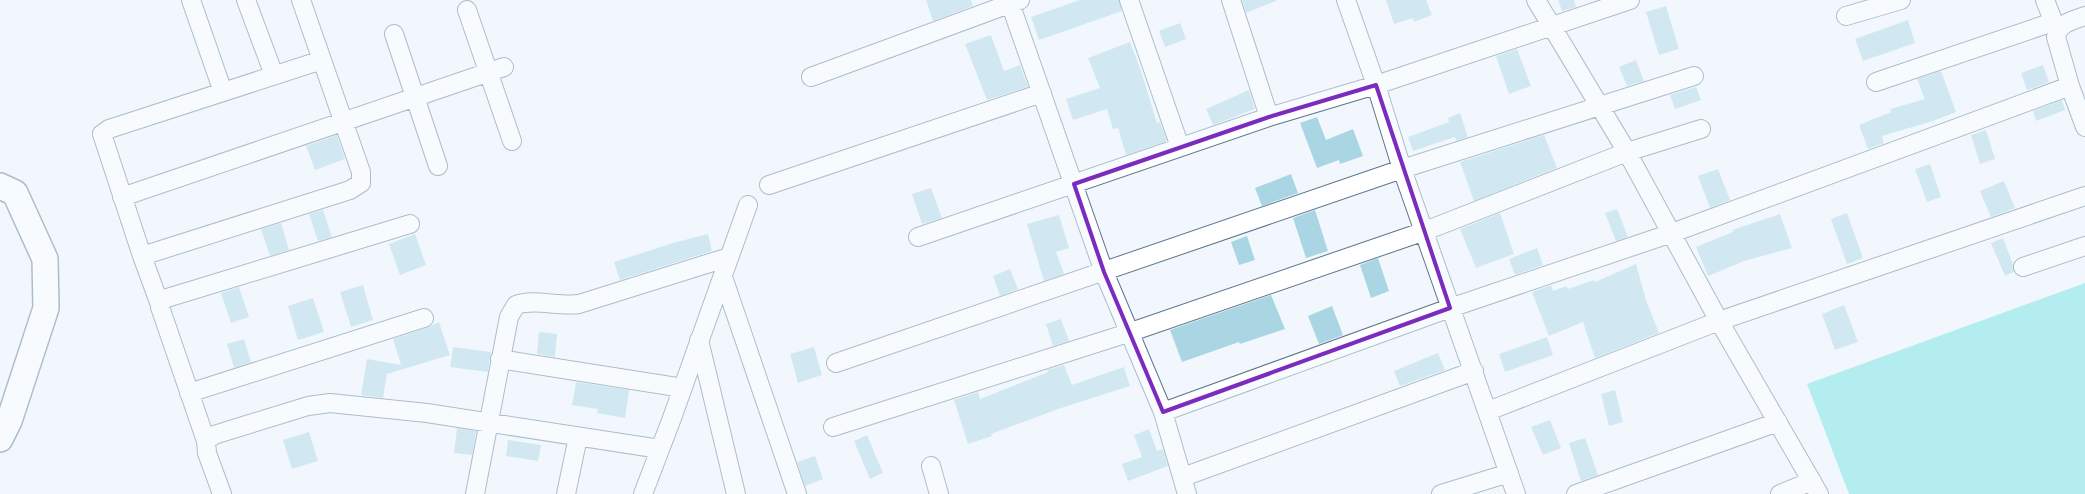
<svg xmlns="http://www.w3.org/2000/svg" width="2085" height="494" font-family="Barlow,sans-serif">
	<rect width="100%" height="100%" fill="#f1f7fd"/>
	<path fill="#6ae1e1" d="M2085 283V494H1849L1807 384Z"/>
	<path fill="#aad6e4" d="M926 0H971L973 6 933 21Z
		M1080 0H1119L1122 11 1039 40 1031 17Z
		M1242 0H1276V1L1246 13Z
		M1386 0H1426L1432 15 1414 22 1413 18 1394 24Z
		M1558 0H1574L1576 7 1562 11Z
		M1666 6 1679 49 1659 55 1646 12Z
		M1908 20 1915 43 1863 61 1855 39Z
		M1180 23 1186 39 1165 47 1159 31Z
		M991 35 1004 71 1020 65 1028 87 987 100 965 44Z
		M1130 42 1141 71 1157 123 1160 122 1167 141 1126 155 1118 128 1113 129 1107 109 1073 120 1066 99 1100 88 1088 58Z
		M1517 49 1531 86 1509 94 1496 56Z
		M1636 60 1644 81 1627 86 1619 67Z
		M2043 65 2049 82 2027 90 2021 73Z
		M1941 71 1956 112 1933 121 1882 136 1884 143 1868 149 1859 125 1891 112 1890 109 1925 99 1917 79Z
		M1696 87 1701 100 1675 109 1670 95Z
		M1249 90 1255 109 1213 125 1206 109Z
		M2062 100 2065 110 2036 121 2033 111Z
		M1460 113 1468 137 1456 141 1455 137 1413 151 1408 137 1449 122 1448 118Z
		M1317 117 1326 140 1353 129 1363 156 1340 164 1339 160 1317 168 1300 123Z
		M1986 130 1995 159 1980 164 1971 135Z
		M337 135 345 159 315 170 306 146Z
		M1544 135 1557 168 1474 201 1460 162Z
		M1930 164 1941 197 1927 202 1915 169Z
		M1718 169 1730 200 1710 208 1698 176Z
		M1291 174 1298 193 1262 206 1255 188Z
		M2004 181 2015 208 1991 217 1980 191Z
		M931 188 942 218 922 224 912 194Z
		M1617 209 1628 237 1616 241 1605 213Z
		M323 210 332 237 318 241 309 214Z
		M1315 210 1328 251 1306 258 1293 218Z
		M1500 213 1514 254 1476 268 1460 229Z
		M1847 213 1863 258 1847 264 1831 219Z
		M1780 214 1792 248 1744 261 1708 276 1696 247 1733 232 1732 230Z
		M1059 215 1069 248 1056 252 1064 274 1044 281 1027 224Z
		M281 223 289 250 270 256 261 229Z
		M415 234 426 265 400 275 389 244Z
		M708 234 712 251 620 280 614 262 673 243Z
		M1247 236 1255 260 1239 265 1231 242Z
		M2003 238 2013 264 2014 272 2005 276 1991 243Z
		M1537 248 1543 265 1515 275 1509 259Z
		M1378 258 1389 291 1371 298 1360 265Z
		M1636 264 1646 300 1659 333 1595 358 1583 322 1549 336 1532 292 1551 285 1553 291 1566 286 1568 289 1594 280 1595 282Z
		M1010 269 1018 289 1000 296 993 276Z
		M363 285 373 320 351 327 340 292Z
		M239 287 249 317 231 323 221 293Z
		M1271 295 1285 329 1240 344 1239 342 1182 362 1170 330Z
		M313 298 324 332 298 340 288 306Z
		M1844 305 1858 342 1835 350 1822 314Z
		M1332 306 1343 335 1319 344 1308 316Z
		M1061 319 1069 341 1053 346 1046 324Z
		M439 322 450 355 387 374 383 398 361 395 367 359 401 365 393 339 427 328Z
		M539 332 557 334 555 357 537 354Z
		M1547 337 1553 355 1505 372 1499 354Z
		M244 339 251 362 234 368 227 344Z
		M453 347 491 352 488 372 450 367Z
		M814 347 822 375 798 383 790 354Z
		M1438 353 1445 370 1400 386 1394 371Z
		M1064 365 1072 385 1124 367 1130 386 1061 408 991 434 992 436 968 444 954 400 978 392 980 399 1048 372 1047 370Z
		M576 382 629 390 625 418 597 413 598 409 572 405Z
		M1615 390 1623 422 1609 426 1601 394Z
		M1550 420 1561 448 1543 455 1531 427Z
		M457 428 476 431 472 455 454 453Z
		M1149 429 1157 451 1163 449 1168 466 1128 481 1122 464 1142 457 1134 435Z
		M309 432 318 461 292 469 283 440Z
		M867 435 883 473 870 479 854 441Z
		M1585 438 1598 475 1581 481 1569 443Z
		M508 440 541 445 538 461 506 456Z
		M815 456 823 479 805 486 797 462Z"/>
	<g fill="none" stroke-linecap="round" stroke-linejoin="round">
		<g stroke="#5a768e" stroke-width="20">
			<path id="street" d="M191 0 223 92
				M246 0 274 75
				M1009 0 1104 272 1163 412 1187 494
				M1129 0 1180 147
				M1231 0 1269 117
				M1346 0 1376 85 1402 169 1516 494
				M1536 0 1627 152 1719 321 1819 494
				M2045 0 2057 31
				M467 10 512 141
				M1846 16 1901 0
				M2085 16C2074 20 2058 23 2056 37L2070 86 2085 127
				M394 34 438 166
				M811 77 1020 0
				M1876 82 2053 22
				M769 185 1042 93
				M122 197 504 67
				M918 237 1269 117 1376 85 1630 0
				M142 256 350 190 361 183V172L301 0
				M2023 267 2085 246
				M723 277 797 494
				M160 305 142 256 102 134 109 129 322 60
				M699 340 736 494
				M500 359 683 388
				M836 363 1402 169 1694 76
				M189 393 424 318
				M1488 411 1719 321 2085 196
				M1163 412 1450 308 1672 233 2070 86
				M833 427 1128 333 1425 231 1627 152 1701 129
				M206 441 160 307V303L167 298 410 224
				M931 466 939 494
				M1183 477 1474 371
				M222 494 207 453 206 441 214 435 308 406 330 403 427 413 660 449
				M475 494 509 317 516 305C533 298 559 307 579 304L729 257
				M566 494 578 437
				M643 494 672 418 748 205
				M1441 494 1509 473
				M1576 494 1778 422
				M1780 494 1812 481"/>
		</g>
		<g stroke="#5a768e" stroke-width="28">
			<path id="secondary" d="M0 186 15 193 45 259 46 308 9 421 0 439"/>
		</g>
		<use href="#street" stroke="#fff" stroke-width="18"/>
		<use href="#secondary" stroke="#fff" stroke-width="25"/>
	</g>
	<path d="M0 0H2085V494H0ZM1376 85 1450 308 1163 412 1104 272 1074 184 1269 117Z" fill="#f1f7fd" fill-opacity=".55" fill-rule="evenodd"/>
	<path fill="none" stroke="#7b2cbf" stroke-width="4" stroke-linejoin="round" d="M1376 85 1450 308 1163 412 1104 272 1074 184 1269 117Z"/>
</svg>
